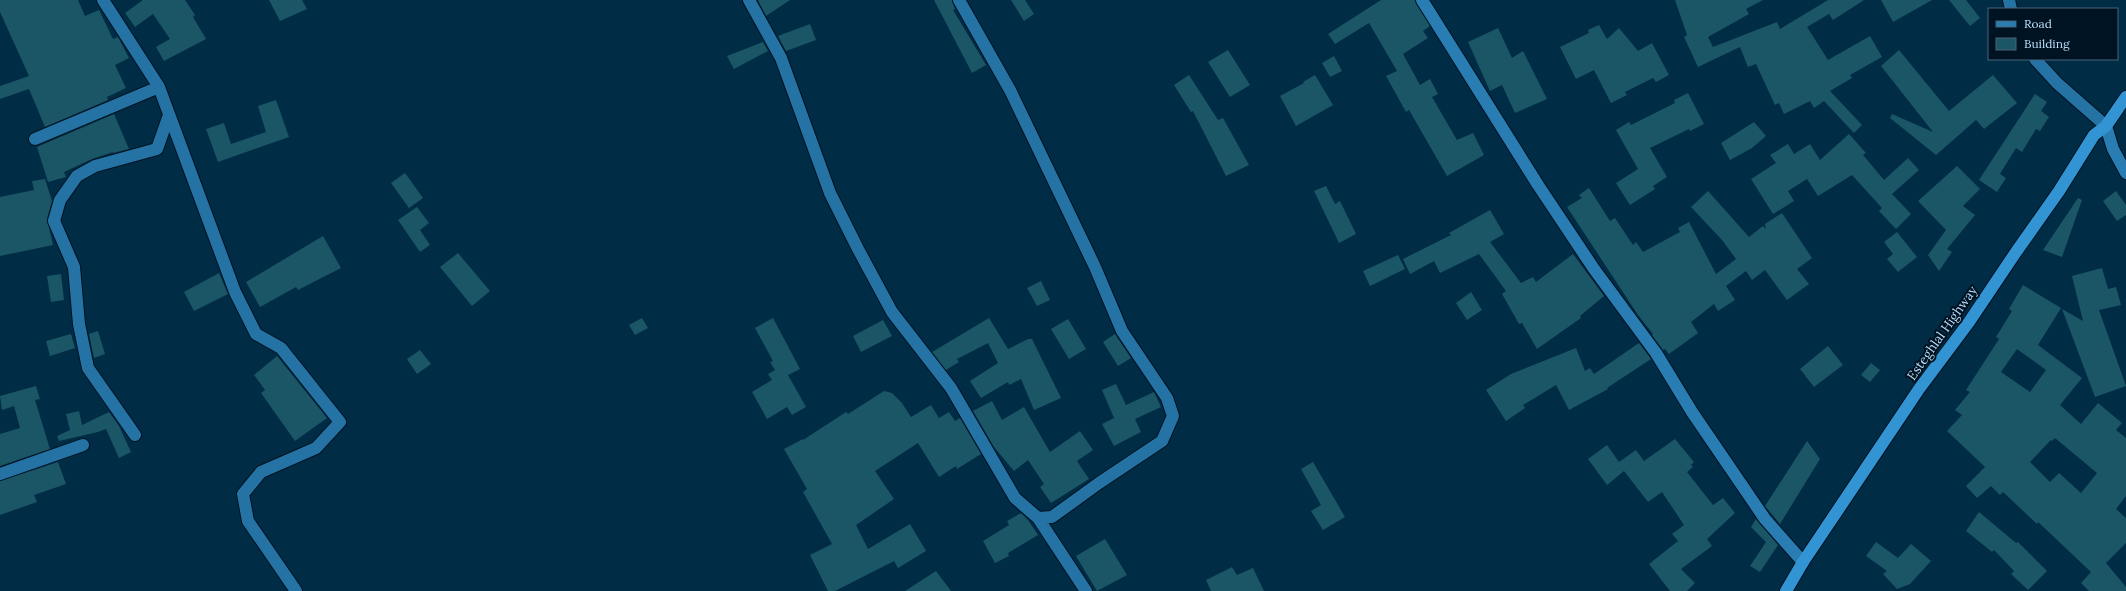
<svg xmlns="http://www.w3.org/2000/svg" width="2126" height="591" font-family="Lora,serif">
	<rect width="100%" height="100%" fill="#012c45"/>
	<path fill="#1b5667" fill-rule="evenodd" d="M0 0H78L85 16 99 10 113 39 118 37 129 58 115 65 126 88 107 97 108 100 45 127 29 89 0 99V86L29 76 0 12Z
		M143 0H185L195 15 193 17 206 39 164 61 156 47 170 39 153 14 135 27 125 13Z
		M269 0H302L307 9 280 21Z
		M758 0H790L766 16Z
		M934 0H952L955 9 953 10 986 65 972 73Z
		M1011 0H1025L1034 14 1024 21Z
		M1381 0H1415L1430 26 1423 31 1428 38 1403 54 1420 85 1430 79 1438 94 1432 97 1457 140 1473 133 1484 155 1447 176 1409 110 1406 112 1386 76 1397 71 1369 23 1335 44 1328 34Z
		M1675 0H1763L1746 9 1749 14 1708 37 1713 47 1777 22 1780 29 1828 0H1864L1833 20 1829 14 1807 27 1828 60 1870 36 1882 57 1850 75 1852 78 1830 91 1862 125 1854 133 1824 101 1814 108 1810 101 1784 114 1779 103 1775 105 1756 64 1748 67 1740 47 1698 67 1684 37 1687 35Z
		M1881 0H1932L1893 22Z
		M1949 0H1966L1980 18 1970 26Z
		M810 24 816 40 786 51 778 36Z
		M1599 25 1607 39 1619 28 1638 51 1652 43 1669 75 1656 82 1653 78 1625 92 1627 95 1611 103 1594 70 1576 79 1560 47 1589 33 1588 30Z
		M1498 28 1512 58 1523 51 1547 99 1515 113 1502 85 1490 91 1468 42Z
		M763 42 768 51 734 69 727 56Z
		M1228 50 1250 85 1230 97 1208 62Z
		M1899 50 1949 111 1993 75 2017 103 1984 129 1976 120 1936 155 1890 118 1892 114 1933 132 1881 66Z
		M1334 56 1342 71 1330 77 1322 63Z
		M1189 75 1218 120 1223 118 1249 165 1226 176 1193 111 1191 112 1174 85Z
		M1315 75 1333 105 1296 126 1280 96 1304 83 1303 82Z
		M1688 93 1704 124 1690 131 1689 129 1650 148 1667 177 1653 186 1655 189 1630 205 1616 183 1638 169 1616 130 1629 122 1631 125 1675 103 1674 100Z
		M2035 94 2047 102 2041 111 2049 117 2040 131 2036 129 2022 152 2016 148 2000 174 2006 178 1997 192 1979 180Z
		M276 100 289 137 218 162 206 129 224 123 231 144 266 132 258 106Z
		M114 114 129 149 113 153V152L92 159 64 172 66 177 48 182 37 147Z
		M1754 122 1766 136 1752 148 1730 160 1721 143Z
		M1849 134 1866 153 1863 155 1884 180 1908 158 1919 170 1892 194 1911 214 1896 229 1879 211 1882 208 1852 175 1818 196 1807 179 1788 191 1794 201 1773 214 1751 179 1776 163 1770 155 1788 144 1794 154 1810 144 1820 160Z
		M1957 166 1980 189 1963 206 1975 215 1947 249 1952 252 1939 271 1928 255 1946 230 1918 201Z
		M405 173 423 198 409 208 391 183Z
		M45 179 52 201 47 219 53 245 0 256V197L34 190 32 181Z
		M1326 186 1335 204 1340 201 1356 234 1339 243 1314 191Z
		M1589 188 1610 221 1615 218 1633 245 1636 242 1643 252 1680 232 1678 228 1689 222 1716 274 1736 259 1722 240 1691 207 1708 191 1749 237 1763 226 1766 229 1765 224 1782 213 1812 258 1797 269 1809 284 1787 300 1765 270 1752 280 1746 271 1726 286 1735 300 1718 311 1714 304 1691 322 1698 333 1669 354 1665 349 1663 350 1652 335 1653 334 1638 315 1567 207 1582 198 1579 195Z
		M2116 191 2126 205V215L2117 221 2103 201Z
		M2078 198 2082 200 2062 257 2043 250Z
		M417 207 429 223 420 230 430 245 420 252 398 220Z
		M1490 210 1504 234 1490 242 1521 283 1533 277 1536 282 1573 254 1604 296 1580 316 1581 318 1537 349 1522 323 1519 324 1502 294 1506 291 1479 254 1440 273 1434 261 1410 274 1403 259 1451 235 1449 233Z
		M1897 232 1917 257 1898 272 1887 259 1893 254 1884 242Z
		M323 236 341 268 298 290 296 287 260 307 246 282Z
		M458 253 490 291 472 306 440 267Z
		M1398 255 1405 269 1370 286 1363 271Z
		M2102 268 2108 289 2116 287 2121 305 2099 310 2126 386 2095 397 2062 309 2083 321 2072 276Z
		M219 273 228 294 194 311 184 292Z
		M61 274 64 300 51 302 47 276Z
		M1041 281 1050 300 1037 306 1027 288Z
		M2023 285 2061 308 2038 345 2082 378 2060 405 2081 424 2098 403 2122 423 2116 430 2126 438V496L2116 509 2126 518V543L2106 563 2126 587V591H2089L2081 583 2091 572 2038 522 2037 524 2003 492 2000 495 1991 486 1977 498 1966 486 1985 467 1947 431 1962 415 1955 410 1970 392 1966 390 1999 339 1996 337 2012 311 2009 309ZM2017 349 2046 370 2030 392 2001 372ZM2055 438 2097 473 2081 493 2059 473 2050 482 2030 462 2051 440 2052 441Z
		M1471 292 1482 310 1467 320 1456 303Z
		M642 318 648 328 635 335 629 325Z
		M773 318 800 369 788 375 806 407 792 415 787 407 767 419 752 392 772 380 768 374 775 370 770 362 773 361 755 328Z
		M989 318 1008 349 1028 339H1032L1061 398 1034 410 1021 379 1009 385 1008 382 981 398 970 381 998 363 988 343 957 359 959 362 946 370 932 352Z
		M1068 319 1086 349 1069 359 1051 329Z
		M883 320 892 336 861 352 853 336Z
		M98 331 105 354 94 358 89 334Z
		M71 334 75 348 50 356 46 341Z
		M1115 334 1131 358 1118 366 1103 342Z
		M1639 343 1651 359 1607 388 1608 389 1569 410 1556 385 1523 405 1525 408 1506 421 1486 390 1511 374 1576 348 1585 371 1590 368 1594 374Z
		M1828 346 1843 365 1814 387 1800 369Z
		M420 350 431 364 417 374 407 359Z
		M277 356 327 418 295 441 261 393 265 390 254 375Z
		M1871 363 1880 370 1870 382 1861 375Z
		M1116 384 1126 405 1154 392 1161 407 1135 419 1141 432 1114 446 1102 424 1114 418 1102 390Z
		M36 386 40 399 35 400 50 449 0 466V434L20 428 14 406 2 410 0 396Z
		M884 391 892 393 902 403 911 417 931 405 939 418 949 412 955 421 960 418 981 454 957 469 956 466 939 477 918 443 875 471 894 499 856 525 868 549 910 524 926 551 898 568 894 561 835 591H828L810 555 832 544 803 492 807 489 784 449 803 439V440L846 412 848 414Z
		M992 401 1002 420 1024 407 1050 452 1080 431 1093 450 1077 461 1089 479 1051 503 1040 487 1044 484 1028 460 1014 471 994 447 973 411Z
		M79 411 82 425 109 412 119 426 131 452 119 458 106 429 98 432 59 441 57 436 70 430 66 414Z
		M1675 439 1694 462 1691 465 1693 467 1687 472 1713 505 1723 498 1735 513 1707 539 1712 546 1681 569 1695 583 1687 591H1670L1649 564 1678 541 1672 534 1684 525 1662 492 1648 502 1624 471 1607 485 1588 459 1607 445 1619 462 1636 450 1644 461Z
		M1807 441 1820 459 1780 524 1765 506Z
		M58 462 66 484 34 495 37 502 0 515V481Z
		M1313 462 1345 517 1323 530 1311 511 1321 505 1301 469Z
		M1979 512 2016 543 2018 542 2047 571 2028 590 2011 574 2014 571 1994 550 1992 552 1966 531Z
		M1021 513 1028 520 1038 535 1008 553 1009 556 995 563 983 541 1009 525 1007 521Z
		M1756 519 1778 545 1760 572 1750 566 1766 542 1751 527Z
		M1105 539 1127 575 1097 591 1076 556Z
		M1876 542 1898 558 1911 544 1931 561 1910 584 1897 589 1883 574 1887 571 1866 556Z
		M1232 567 1237 575 1253 568 1264 591H1211L1206 580Z
		M936 571 951 591H905Z"/>
	<g fill="none" stroke-linecap="round" stroke-linejoin="round">
		<g stroke="#001322" stroke-width="14">
			<path id="street" d="M103 0 159 87 235 292 256 334 281 348 340 422 316 448 261 472 243 494 248 521 296 591
				M749 0 781 58 830 193 858 249 892 312 951 388 1015 498 1038 518 1086 591
				M959 0 1010 90 1095 267 1122 331 1167 398 1173 416 1162 441 1099 483 1052 517 1038 518
				M2009 0 2011 9
				M2035 59 2057 83 2106 126
				M35 139 159 87
				M135 435 88 368 79 324 74 267 54 221 60 200 77 176 95 166 157 149 169 115
				M0 474 83 445"/>
		</g>
		<g stroke="#001322" stroke-width="14">
			<path id="secondary" d="M1422 0 1538 185 1594 269 1656 353 1692 412 1765 519 1803 562
				M2106 126 2113 149 2126 173"/>
		</g>
		<g stroke="#001322" stroke-width="14">
			<path id="highway" d="M1786 591 1803 562 1919 389 1969 322 2016 252 2059 191 2094 135 2106 126 2126 97"/>
		</g>
		<use href="#street" stroke="#2573a4" stroke-width="12"/>
		<use href="#secondary" stroke="#297db2" stroke-width="12"/>
		<use href="#highway" stroke="#3294d2" stroke-width="12"/>
	</g>
	<g text-anchor="middle" dominant-baseline="central" stroke-width="4" stroke-linejoin="round" paint-order="stroke">
		<g font-size="13" fill="#badefa" stroke="#001322">
			<text transform="translate(1942 333) rotate(-55)">Esteghlal Highway</text>
		</g>
	</g>
	<rect x="1988" y="8" width="130" height="52" fill="#001322" stroke="#4a6478"/>
	<rect x="1996" y="21" width="20" height="6" fill="#297db2" stroke="#4a6478"/>
	<text x="2024" y="28" font-size="12" fill="#badefa">Road</text>
	<rect x="1996" y="38" width="20" height="12" fill="#1b5667" stroke="#4a6478"/>
	<text x="2024" y="48" font-size="12" fill="#badefa">Building</text>
</svg>
